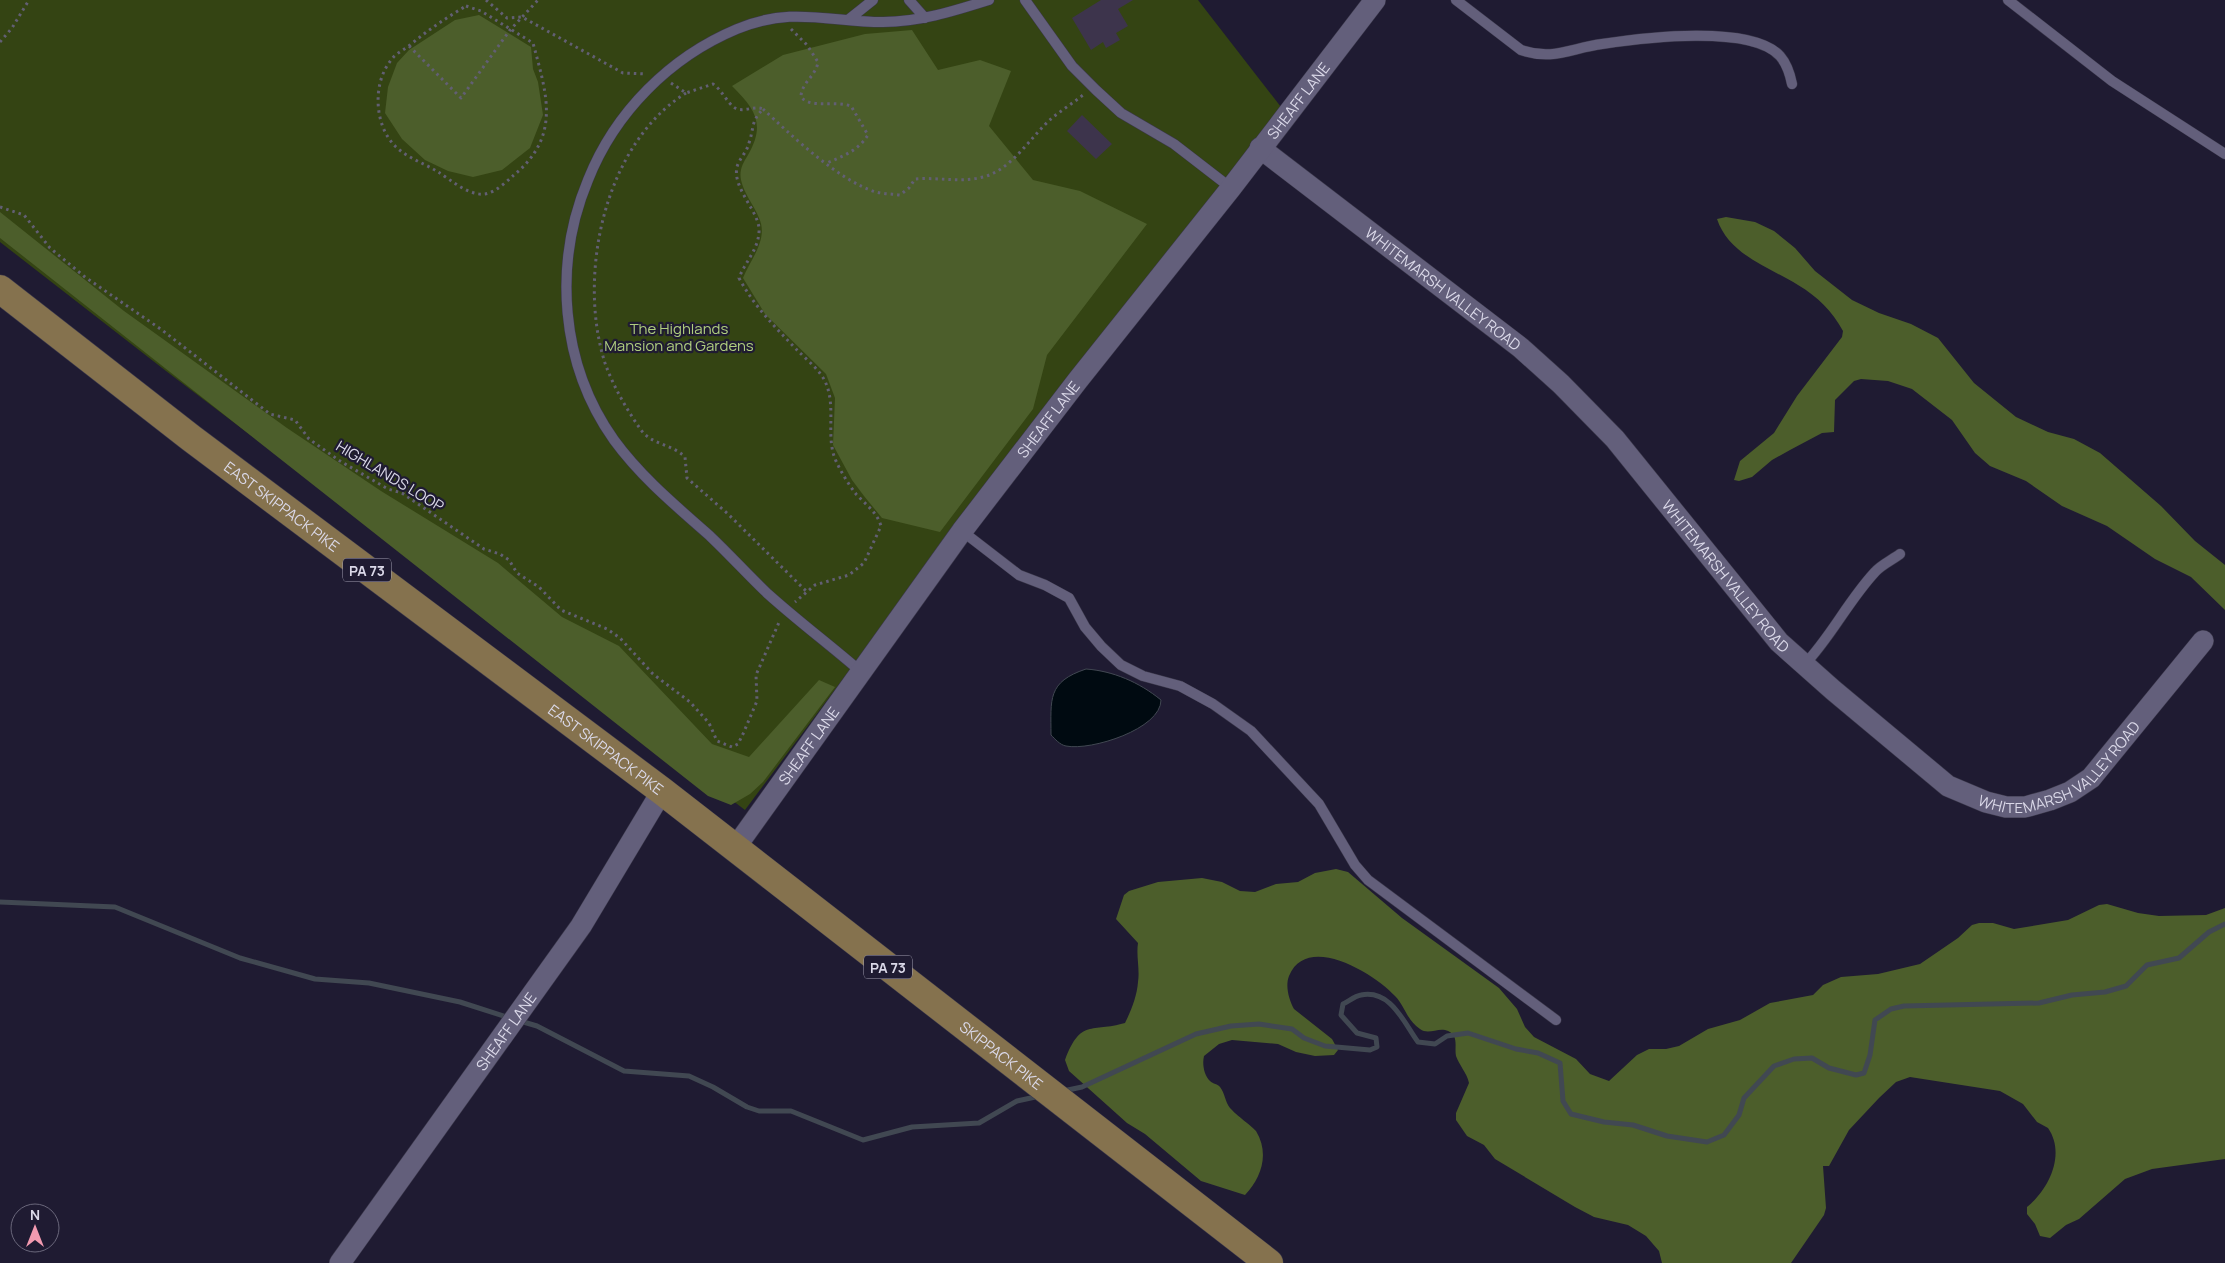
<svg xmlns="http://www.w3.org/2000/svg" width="2225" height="1263" font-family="Manrope,sans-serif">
	<rect width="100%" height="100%" fill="#1f1b32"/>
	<path fill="#344413" d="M0 0H1198L1281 107 967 513 745 810 166 371 0 242Z"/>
	<path fill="#4c5e2b" d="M479 15 531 47 533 69 538 82 543 115 530 148 502 170 473 177 448 171 425 160 402 139 385 113 388 87 397 63 409 50 455 20Z
		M912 30 938 70 980 60 1011 71 989 126 1033 180 1080 191 1147 224 1047 355 1033 409 940 532 882 518 864 496 852 480 833 445 835 398 826 374 765 314 743 278C750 260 769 239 759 218 754 205 744 194 741 180 739 170 743 163 748 155 766 124 755 109 732 86L783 55 865 34Z
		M0 212 124 311 287 428 381 491 498 563 562 617 619 646 712 744 749 757 819 680 835 687 763 782 750 794 731 805 708 796 0 238Z
		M1726 217 1755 222 1774 231 1795 248 1815 271 1852 300 1879 313 1911 324 1938 338 1974 383 2016 417 2048 432 2074 439 2100 453 2161 506 2195 541 2225 565V610L2191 577 2155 559 2107 526 2062 506 2026 481 1990 466 1975 453 1952 420 1912 389 1888 381 1861 379 1854 381 1835 400 1834 432 1822 433 1790 450 1772 460 1752 477 1739 481 1734 480 1740 461 1774 433 1797 396 1842 337 1843 331C1832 311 1818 297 1798 285 1769 267 1729 255 1717 219Z
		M1336 869 1348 872 1402 918 1499 988 1517 1009 1525 1027 1534 1037 1576 1059 1590 1074 1609 1081 1637 1055 1649 1049H1666L1679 1046 1708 1029 1740 1020 1770 1003 1813 995 1823 985 1841 977 1878 974 1920 964 1958 938 1972 925 1979 923H1993L2014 929 2068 920 2099 905 2107 904 2138 913 2159 916 2206 915 2225 908V1159L2152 1169 2125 1179 2079 1219 2066 1225 2050 1238 2040 1236 2035 1224 2027 1214V1207C2049 1189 2066 1154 2048 1128L2037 1122 2023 1104 2000 1091 1910 1077 1896 1082 1879 1098 1849 1130 1829 1166H1823L1826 1208 1824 1215 1791 1263H1662L1659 1251 1646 1236 1628 1225 1594 1217 1575 1207 1495 1159 1484 1145 1467 1136 1456 1120V1113L1469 1083C1467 1073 1459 1065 1456 1056 1454 1046 1460 1034 1445 1030 1437 1028 1428 1035 1420 1029 1406 1019 1405 1006 1395 996 1375 974 1307 932 1289 976 1285 986 1289 1000 1294 1009L1332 1039 1338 1050 1334 1055 1315 1056 1296 1052 1278 1044 1232 1040 1219 1044 1204 1056C1202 1064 1204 1075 1210 1081 1213 1084 1218 1084 1220 1087 1225 1093 1225 1102 1230 1108 1236 1115 1253 1127 1256 1131 1270 1154 1261 1178 1245 1195L1201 1181 1145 1134 1127 1123 1069 1071 1065 1060C1081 1018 1091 1033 1125 1023 1131 1011 1137 996 1138 982 1140 969 1136 956 1138 943L1116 919 1124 895 1129 891 1158 882 1202 878 1222 882 1240 891 1255 892 1276 884 1298 882 1315 873Z"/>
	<path fill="#000a11" stroke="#414852" d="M1086 669C1113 671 1139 682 1161 700 1161 729 1091 751 1066 746 1060 745 1055 739 1051 735 1051 699 1047 682 1086 669Z"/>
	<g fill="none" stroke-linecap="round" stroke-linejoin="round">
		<path stroke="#414852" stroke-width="5" d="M0 902 115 907 240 958 315 979 369 983 460 1002 510 1018
			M520 1021 537 1026 624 1071 689 1076 713 1087 747 1107 759 1111H791L863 1140 912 1127 979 1123 1017 1101 1040 1096
			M1063 1091 1082 1087 1196 1034 1231 1026 1259 1024 1292 1029 1304 1038 1325 1046 1370 1050 1377 1047 1376 1038 1357 1033 1341 1015 1343 1004C1349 1001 1355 996 1361 995 1391 989 1404 1023 1418 1042L1435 1044 1447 1036 1468 1033 1516 1049 1538 1053 1560 1063 1563 1101 1571 1114 1604 1122 1633 1125 1667 1136 1707 1142 1724 1135 1739 1115 1744 1098 1774 1066 1794 1059 1812 1058 1829 1068 1856 1075 1864 1073 1870 1055 1875 1020 1891 1009 1904 1006 2039 1003 2072 995 2105 992 2126 986 2147 965 2179 958 2209 932 2225 924"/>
	</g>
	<path fill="#3d344c" d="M1101 0H1133L1118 9 1128 26 1116 33 1120 40 1106 48 1103 42 1091 50 1072 18Z
		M1082 115 1112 144 1096 159 1067 131Z"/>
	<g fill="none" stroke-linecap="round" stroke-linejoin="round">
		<g stroke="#3b384b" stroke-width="11">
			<path id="service" d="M909 0 925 18
				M1025 0 1072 66 1096 90 1121 113 1174 144 1231 188
				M1456 0 1521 50C1553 61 1571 48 1602 44 1642 38 1751 24 1780 56 1787 64 1790 74 1792 84
				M2008 0 2112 81 2225 154
				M848 20 873 0
				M962 531 1019 575 1045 585 1069 598 1085 627 1101 646 1121 665 1143 676 1180 686 1213 704 1251 731 1319 804 1355 865 1368 880 1556 1020
				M1804 665C1831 637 1848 601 1875 572 1881 565 1892 560 1900 554
				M860 671C830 645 798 621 768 594 748 575 730 555 710 536 676 506 641 477 614 440 560 364 553 264 588 180 615 112 670 57 737 29 791 6 830 22 883 22 920 22 954 11 989 0"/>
		</g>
		<g stroke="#3b384b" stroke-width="22">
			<g id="minor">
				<path id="s1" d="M1260 148 1521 348 1561 384 1615 439 1779 642 1833 690 1948 786 1986 802 2006 807H2025L2050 800 2070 792 2091 778 2203 641"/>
				<path id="s2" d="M735 848 962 531 1078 380 1231 188 1375 0"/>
				<path id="s3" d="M340 1263 581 926 662 791"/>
			</g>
		</g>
		<g stroke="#3b384b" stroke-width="29">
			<g id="primary">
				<path id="s4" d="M0 289 191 438 662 791 1269 1263"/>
			</g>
		</g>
		<path stroke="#625f73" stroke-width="3" stroke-dasharray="2.5 4" stroke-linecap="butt" d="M486 0 507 18 522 17 623 73 646 74
			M466 6 481 11 533 43C547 95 561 136 514 175 506 182 496 192 485 194 469 196 451 180 438 172 424 163 407 158 395 146 374 125 372 82 392 59 396 53 404 50 410 45 428 30 446 18 466 6Z
			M791 29 807 45 818 62C816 76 801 83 801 97 811 109 833 100 851 106L868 135C858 151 843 156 827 163
			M0 42 12 28 29 0
			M409 46 461 98 510 30 538 0
			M671 83 686 93 713 84C722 90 727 103 735 108 744 113 754 105 763 109 751 121 754 128 749 143 747 152 739 159 737 167 732 189 761 213 759 232 758 250 745 262 739 278 754 306 774 326 796 349 804 357 815 366 822 376 839 402 824 435 836 461 841 472 849 485 856 494 865 504 877 512 881 526L864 563 849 575 815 585 795 602
			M686 93C604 144 577 276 605 363 613 386 627 410 641 430 652 445 672 444 685 457L687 478 728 514 806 591
			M763 109C791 135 839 181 876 192 884 194 892 194 900 195L909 188 915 179C938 177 961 183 983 177 1012 170 1031 136 1052 118 1062 110 1073 103 1083 95
			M0 207 24 215 50 248 85 277 162 330 270 414 295 420 309 439 340 461 388 489 402 493 484 549 500 554 509 560 517 573 539 587 561 610 607 629 620 638 653 674 690 702 709 723 717 741 732 747 738 744 743 734 757 701 756 675 780 620"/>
		<use href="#service" stroke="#635f7b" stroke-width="10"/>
		<use href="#minor" stroke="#635f7b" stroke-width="21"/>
		<use href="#primary" stroke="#85724e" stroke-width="28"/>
	</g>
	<g text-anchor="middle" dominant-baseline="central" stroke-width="4.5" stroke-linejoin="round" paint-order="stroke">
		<g fill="#1f1b32" stroke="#a29fb1" stroke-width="1">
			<rect x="343" y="558.5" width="48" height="23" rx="4"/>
			<rect x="864" y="955.5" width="48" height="23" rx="4"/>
		</g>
		<g font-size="14" font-weight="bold" fill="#dad8e8">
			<text x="367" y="570">PA 73</text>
			<text x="888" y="967">PA 73</text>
		</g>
		<g font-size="15" fill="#dad8e8" stroke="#1f1b32">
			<text stroke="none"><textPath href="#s2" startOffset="936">SHEAFF LANE</textPath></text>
			<text stroke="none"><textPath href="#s1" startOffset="231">WHITEMARSH VALLEY ROAD</textPath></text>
			<text stroke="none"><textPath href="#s2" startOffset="531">SHEAFF LANE</textPath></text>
			<text transform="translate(390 476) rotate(31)">HIGHLANDS LOOP</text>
			<text stroke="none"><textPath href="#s4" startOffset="356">EAST SKIPPACK PIKE</textPath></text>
			<text stroke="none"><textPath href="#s1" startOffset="636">WHITEMARSH VALLEY ROAD</textPath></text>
			<text stroke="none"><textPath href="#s2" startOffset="126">SHEAFF LANE</textPath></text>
			<text stroke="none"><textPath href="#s4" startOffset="761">EAST SKIPPACK PIKE</textPath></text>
			<text stroke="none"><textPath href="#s1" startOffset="1072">WHITEMARSH VALLEY ROAD</textPath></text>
			<text stroke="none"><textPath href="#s3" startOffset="285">SHEAFF LANE</textPath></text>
			<text stroke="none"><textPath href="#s4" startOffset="1261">SKIPPACK PIKE</textPath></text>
		</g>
		<g font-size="15" fill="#b0ce7f" stroke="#1f1b32">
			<text x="679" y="328">The Highlands<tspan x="679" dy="17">Mansion and Gardens</tspan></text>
		</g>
	</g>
	<g transform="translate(35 1228)"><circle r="24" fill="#1f1b32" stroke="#6a677b"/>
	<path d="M0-4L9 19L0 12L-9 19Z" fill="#f29ab0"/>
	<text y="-8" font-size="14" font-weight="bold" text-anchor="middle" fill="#dad8e8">N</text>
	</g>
</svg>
